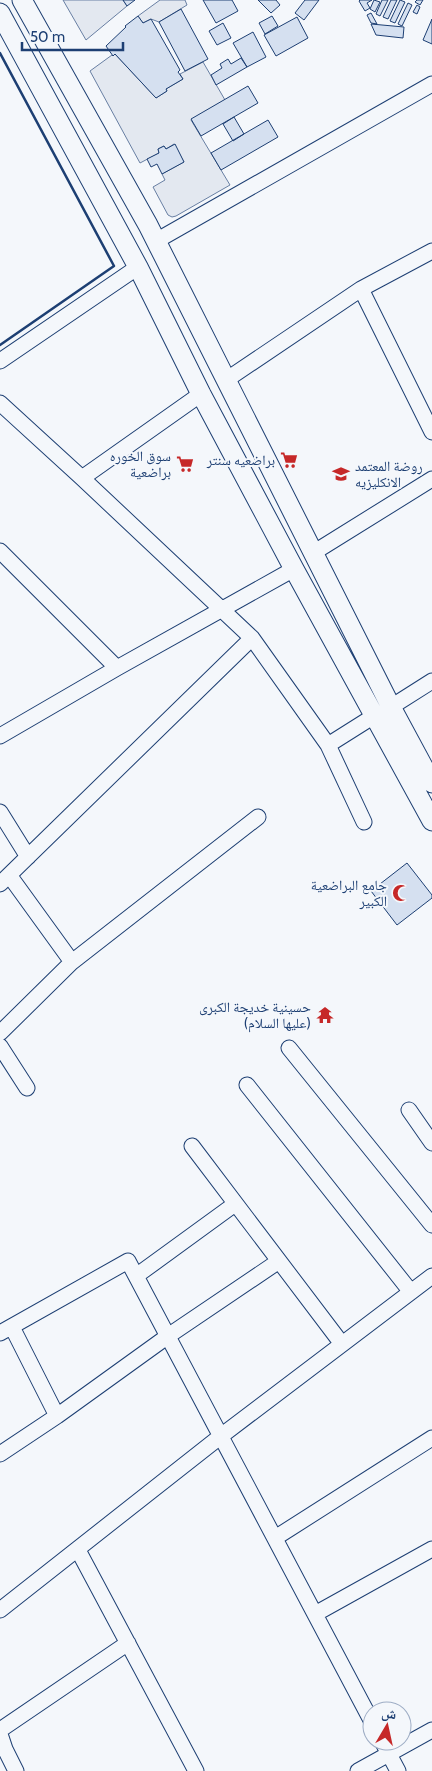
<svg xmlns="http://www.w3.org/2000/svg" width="432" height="1771" font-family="Cabin,'Noto Naskh Arabic',sans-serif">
	<rect width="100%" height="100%" fill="#f4f7fb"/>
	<path fill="#e3e8f0" stroke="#687fa3" d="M63 0H123L127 6 86 40Z
		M160 0H185L187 5 159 22 151 19 143 23 138 16Z
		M115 54 156 98 167 91 166 89 183 79 180 74 203 62 225 100 191 120 230 185 176 216 172 217 168 215 153 187 165 180 162 174 184 162 174 144 166 149 164 146 158 149 159 153 140 163 90 71 112 55 113 56Z"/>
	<path fill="#d5e0f0" stroke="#1d3f73" d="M123 0H135L127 6Z
		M203 0H232L238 11 216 23Z
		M258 0H276L280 5 271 13Z
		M305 0H319L304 20 295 13Z
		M360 0H372L367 3 370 8 365 11 359 1Z
		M374 0 380 2 375 12 370 9Z
		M382 0H388L380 16 376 14Z
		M391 0H397L388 19 383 17Z
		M400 0 405 2 395 23 390 21Z
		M417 0H423L420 5 415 2Z
		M408 3 412 5 402 26 398 24Z
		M417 5 420 7 417 14 413 12Z
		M181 9 208 59 185 71 159 22Z
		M371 13 377 24 371 23 367 15Z
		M138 16 143 23 151 19 180 70 178 72 183 79 166 89 167 91 156 98 115 54 113 56 106 46 126 27 125 26Z
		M272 16 278 26 265 34 259 23Z
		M297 17 308 38 276 56 264 35Z
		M432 19V44L423 40Z
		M223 23 231 38 217 45 209 31Z
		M371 24 404 27 403 38 376 35Z
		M253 32 266 57 247 67 233 43Z
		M241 58 247 67 216 85 211 75 222 68 220 64 228 59 231 64Z
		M248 86 258 103 201 136 191 119Z
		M234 117 244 134 233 141 223 124Z
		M268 120 278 137 221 170 211 153Z
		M175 144 184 162 162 174 157 164 151 167 147 159 159 153 158 149 164 146 166 149Z
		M407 863 432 895V898L397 925 371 891Z"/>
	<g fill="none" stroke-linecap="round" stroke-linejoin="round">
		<g stroke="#1d3f73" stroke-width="17">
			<path id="minor" d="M156 241 432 84
				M361 289 432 432
				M0 361 138 267
				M226 380 361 289 432 251
				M0 403 82 478 252 638 328 745 364 822
				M82 478 201 394
				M0 551 117 668
				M313 553 432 479
				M391 707 432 681
				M0 736 117 668 294 569
				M328 745 374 716
				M0 812 28 857
				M9 875 72 962
				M0 884 252 638
				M0 1033 72 962 258 817
				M0 1046 27 1088
				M289 1048 432 1225
				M247 1085 411 1292
				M409 1110 432 1143
				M192 1146 342 1344
				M136 1276 235 1204
				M12 1327 57 1416
				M0 1333 128 1261 372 1722
				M0 1454 57 1416 168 1336 279 1261
				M275 1538 432 1438
				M78 1550 196 1771
				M0 1610 221 1436 432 1276
				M315 1614 432 1549
				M0 1730 128 1643
				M0 1734 5 1749 16 1771
				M382 1741 398 1771
				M358 1771 432 1730"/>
		</g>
		<g stroke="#1d3f73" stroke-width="21">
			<path id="major" d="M22 0 148 225 391 707 432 783
				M0 13 138 267 201 394 294 569 432 821"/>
		</g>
		<use href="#minor" stroke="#f4f7fb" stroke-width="15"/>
		<use href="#major" stroke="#f4f7fb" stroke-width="19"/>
		<path stroke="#1d3f73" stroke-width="2.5" d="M0 53 114 266 0 345"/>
	</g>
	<defs>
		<g id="supermarket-bare" transform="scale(1.35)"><path d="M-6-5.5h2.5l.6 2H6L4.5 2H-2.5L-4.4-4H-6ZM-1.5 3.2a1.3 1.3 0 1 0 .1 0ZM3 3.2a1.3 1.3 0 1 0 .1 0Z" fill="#c62828" stroke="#f4f7fb" stroke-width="2.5" paint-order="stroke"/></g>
		<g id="school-bare" transform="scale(1.35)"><path d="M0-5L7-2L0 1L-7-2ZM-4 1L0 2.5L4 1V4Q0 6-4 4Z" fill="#c62828" stroke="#f4f7fb" stroke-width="2.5" paint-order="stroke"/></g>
		<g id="mosque-bare" transform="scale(1.35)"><path d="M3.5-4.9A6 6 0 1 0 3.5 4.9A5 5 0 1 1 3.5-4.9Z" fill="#c62828" stroke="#f4f7fb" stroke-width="2.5" paint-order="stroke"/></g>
		<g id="temple-bare" transform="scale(1.35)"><path d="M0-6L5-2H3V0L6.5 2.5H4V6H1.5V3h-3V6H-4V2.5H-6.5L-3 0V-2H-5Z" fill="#c62828" stroke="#f4f7fb" stroke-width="2.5" paint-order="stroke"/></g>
	</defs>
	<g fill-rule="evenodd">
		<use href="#supermarket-bare" x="289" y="460"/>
		<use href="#supermarket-bare" x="185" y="464"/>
		<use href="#school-bare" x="341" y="474"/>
		<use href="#mosque-bare" x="401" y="893"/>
		<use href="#temple-bare" x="325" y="1015"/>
	</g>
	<g text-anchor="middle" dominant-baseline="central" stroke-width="4" stroke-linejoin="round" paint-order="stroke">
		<g font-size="14" fill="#1d3f73" stroke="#f4f7fb" text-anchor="end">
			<text x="171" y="456">سوق الخوره<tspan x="171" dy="16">براضعية</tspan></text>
			<text x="275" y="460">براضعيه سنتر</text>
			<text x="355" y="466" text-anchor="start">روضة المعتمد<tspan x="355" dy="16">الانكليزيه</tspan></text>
			<text x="387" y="885">جامع البراضعية<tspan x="387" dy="16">الكبير</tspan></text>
			<text x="311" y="1007">حسينية خديجة الكبرى<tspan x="311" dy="16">(عليها السلام)</tspan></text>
		</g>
	</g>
	<g transform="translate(387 1726) rotate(9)"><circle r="24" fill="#f4f7fb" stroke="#9eadc5"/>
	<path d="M0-4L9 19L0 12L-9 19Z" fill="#c62828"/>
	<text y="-8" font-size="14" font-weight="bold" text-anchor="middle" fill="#1d3f73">ش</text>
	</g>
	<path d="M22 42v8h101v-8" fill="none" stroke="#1d3f73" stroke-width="2.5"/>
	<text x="30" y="42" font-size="15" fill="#1d3f73" stroke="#f4f7fb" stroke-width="4" paint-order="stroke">50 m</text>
</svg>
